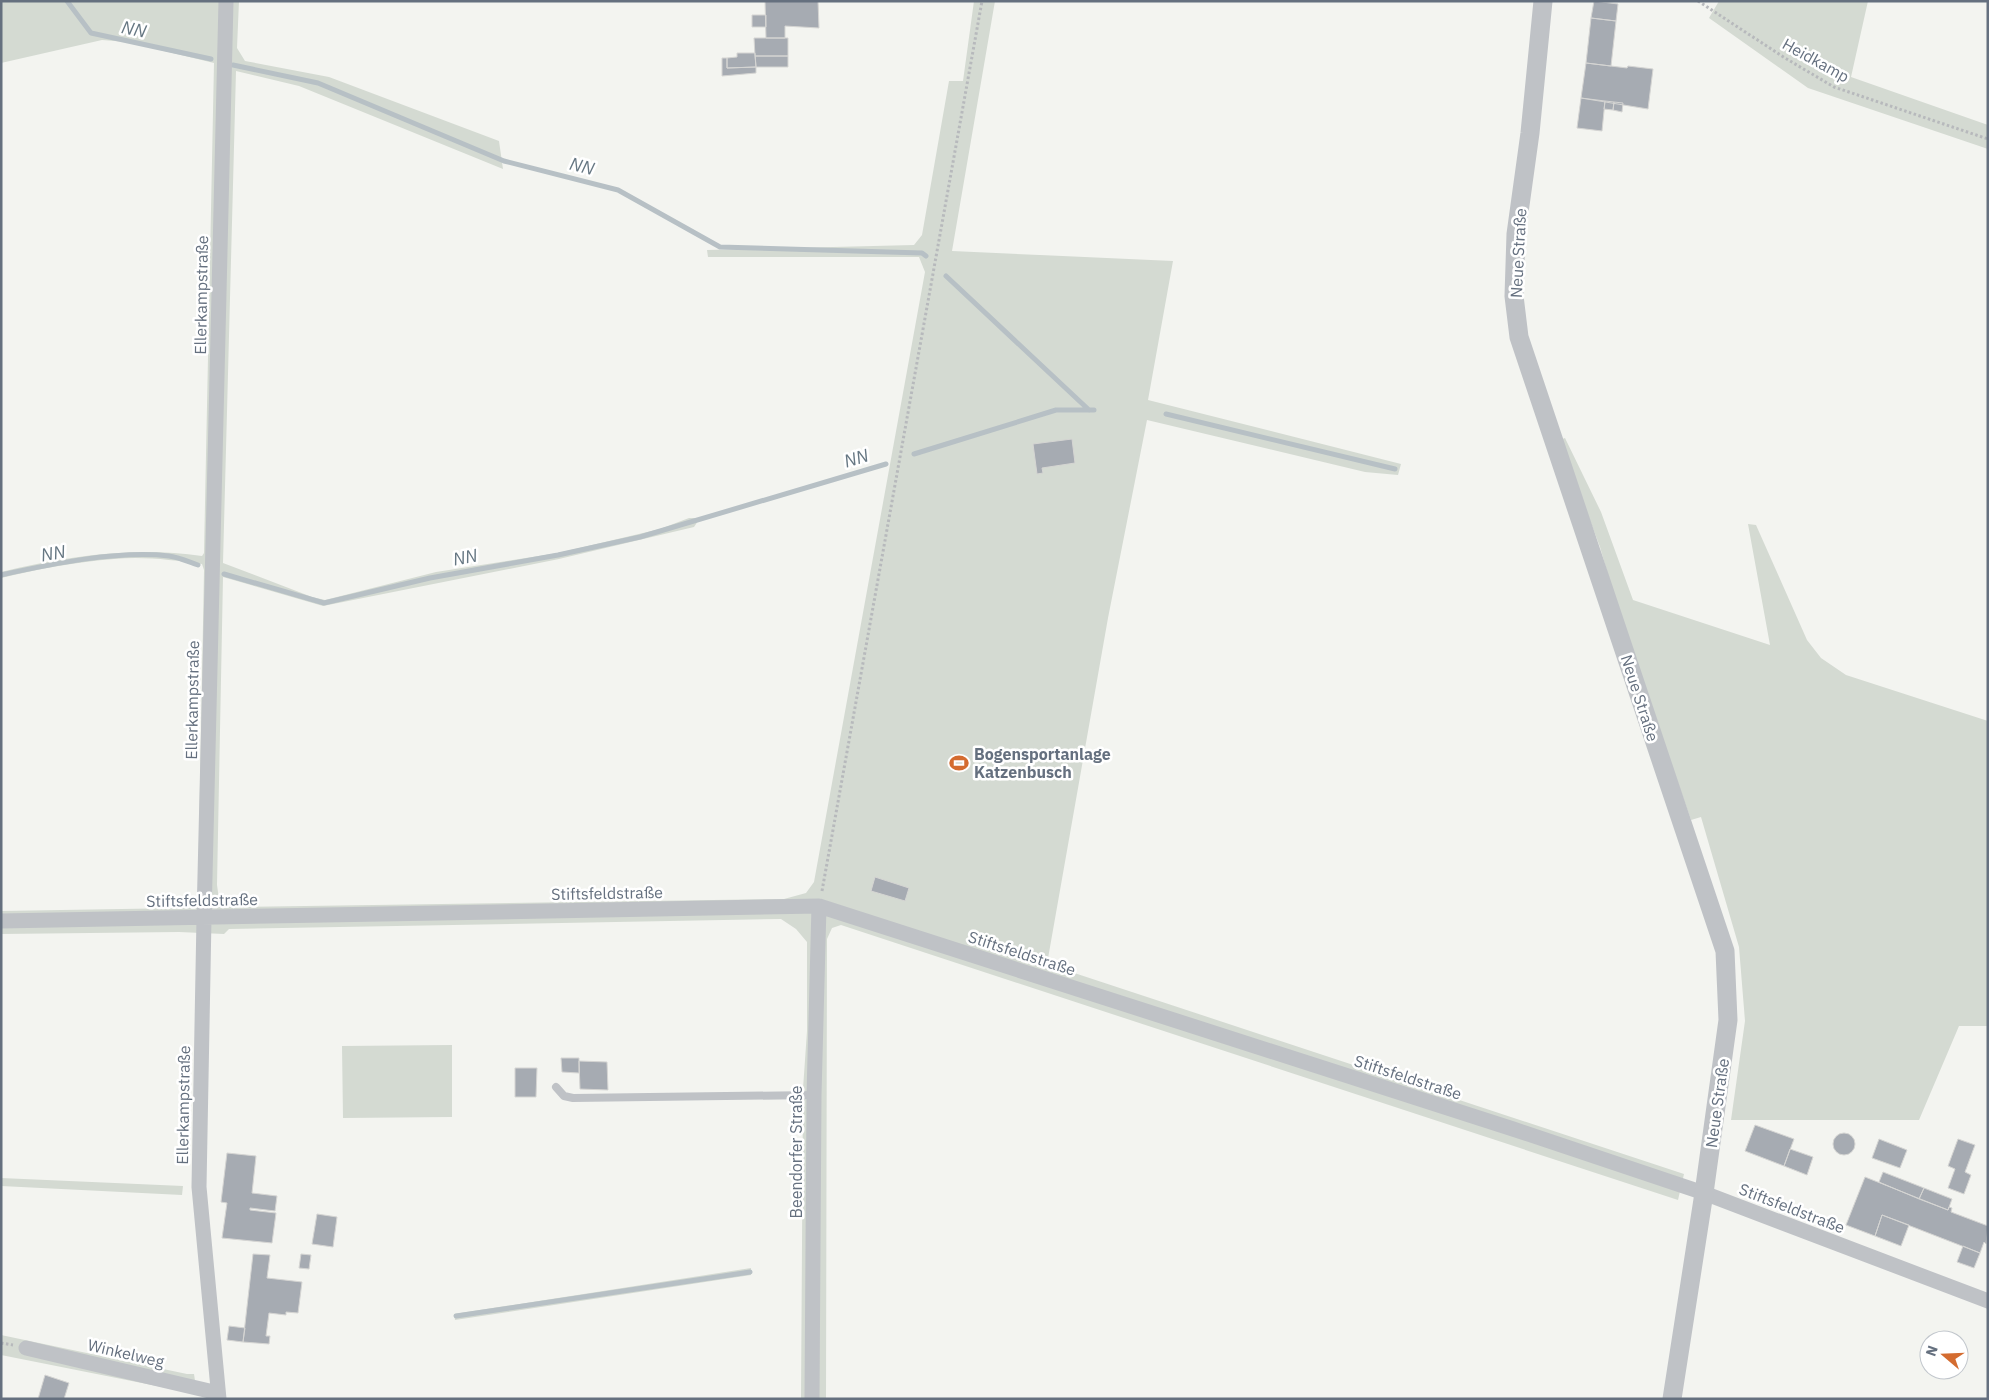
<svg xmlns="http://www.w3.org/2000/svg" width="1989" height="1400" font-family="'IBM Plex Sans',sans-serif">
	<rect width="100%" height="100%" fill="#f3f4f0"/>
	<path fill="#d4dad2" d="M1 1H239L237 48 245 61 329 77 499 141 503 169 299 86 236 71 223 563 312 597 325 600 436 572 558 553 660 529 689 518H700L694 527 559 559 323 606 223 577 217 885 219 899 230 907 784 899 806 893 814 882 925 272 919 257H708L707 250 914 245 922 235 949 81H963L974 1H995L952 251 1173 261 1148 400 1401 464 1398 475 1365 472 1147 420 1108 618 1047 964 1684 1174 1678 1200 841 925 832 928 827 939 826 1399H801L803 1089 807 1031V942L796 929 781 919 229 929 224 934 179 932 1 934V911L182 908 192 904 198 892 204 570 202 564C173 560 143 556 114 559 76 562 38 569 1 578V572C67 556 135 546 202 556L204 553 214 63 127 42 102 40 1 63Z
		M1719 1H1868L1851 77 1988 125V149L1808 88 1709 18Z
		M1565 438 1601 512 1633 600 1770 645 1748 524 1756 525 1807 640 1821 658 1846 675 1988 721V1026H1959L1919 1120H1731L1745 1021 1739 947 1701 817 1691 820 1622 623 1600 547 1560 440Z
		M452 1045V1117L343 1118 342 1046Z
		M1 1178 183 1186 182 1195 1 1186Z
		M751 1268V1275L455 1320 454 1314Z
		M1 1335 187 1374H194L197 1394 1 1355Z"/>
	<g fill="none" stroke-linecap="round" stroke-linejoin="round">
		<path stroke="#b7c0c5" stroke-width="5" d="M67 1 91 33 211 59
			M233 65 318 83 504 161 618 190 720 247 922 253 926 256
			M946 276 1089 410
			M1166 414 1395 469
			M914 454 1056 410H1094
			M224 574 324 603 430 578 558 555 640 537 886 464
			M1 575C51 564 118 550 169 556 178 557 189 562 198 565
			M456 1316 750 1272"/>
	</g>
	<path fill="#a6abb2" stroke="#d5d5d3" d="M765 1H818L819 28 785 26V38H766Z
		M1594 1 1618 4 1616 21 1591 18Z
		M752 15H766V27H752Z
		M1591 18 1616 21 1611 66 1586 63Z
		M754 38H788V56H755Z
		M737 53H755L756 67 727 68V58L737 57Z
		M755 56H788V67H756Z
		M722 58H727V68L756 67V73L722 76Z
		M1586 63 1627 68 1628 66 1653 69 1648 109 1581 98Z
		M1581 98 1605 101 1602 131 1577 128Z
		M1605 101 1614 102 1613 110 1604 109Z
		M1614 102 1623 103 1622 112 1613 110Z
		M1072 439 1075 463 1042 468 1043 473 1037 474 1033 444Z
		M875 877 909 888 905 901 871 891Z
		M561 1058H579V1073L562 1072Z
		M579 1061 607 1062 608 1090 580 1089Z
		M515 1068H537L536 1097H515Z
		M1755 1125 1794 1139 1784 1166 1745 1151Z
		M1833 1144a11 11 0 1 1 22 0a11 11 0 1 1-22 0Z
		M1879 1139 1907 1150 1900 1168 1872 1158Z
		M1958 1139 1975 1145 1965 1172 1971 1175 1964 1194 1948 1188 1955 1169 1948 1166Z
		M1790 1149 1813 1157 1807 1175 1784 1166Z
		M227 1153 256 1156 252 1193 277 1196 275 1211 250 1208V1210L276 1213 272 1243 222 1238 227 1203 221 1202Z
		M1883 1172 1924 1188 1919 1199 1879 1182Z
		M1865 1177 1948 1210 1949 1207 1952 1208 1951 1212 1988 1226 1986 1244 1984 1242 1980 1253 1882 1215 1875 1236 1846 1225Z
		M1924 1188 1952 1199 1948 1210 1919 1199Z
		M317 1214 337 1217 333 1247 312 1244Z
		M1882 1215 1909 1225 1901 1246 1875 1236Z
		M1963 1246 1980 1253 1974 1268 1957 1262Z
		M253 1254 270 1255 267 1278 302 1282 298 1313 286 1312V1315L269 1313 266 1336H270L269 1344 243 1342Z
		M301 1254 311 1255 309 1269 299 1268Z
		M229 1326 245 1328 243 1342 227 1340Z
		M45 1375 69 1383 64 1399H38Z"/>
	<g fill="none" stroke-linecap="round" stroke-linejoin="round">
		<path stroke="#b7b9bc" stroke-width="3" stroke-dasharray="2.5 2.5" stroke-linecap="butt" d="M1698 1 1785 58 1834 87 1988 139
			M822 891 982 1
			M1 1343 13 1345"/>
		<path stroke="#bfc2c6" stroke-width="8" d="M556 1087 564 1096 573 1098 814 1095"/>
		<path stroke="#bfc2c6" stroke-width="15" d="M1 921 819 906 1513 1129 1704 1193 1988 1301
			M26 1348 218 1393
			M219 1399 199 1187 204 918 226 1
			M812 1399 814 1095 819 906"/>
		<path stroke="#bfc2c6" stroke-width="19" d="M1543 1 1530 133 1516 234 1514 296 1519 337 1725 951 1728 1020 1704 1193 1672 1399"/>
	</g>
	<defs>
		<g id="stadium-bare" transform="scale(1.5)"><path d="M0-5a6.5 5 0 1 0 0 10a6.5 5 0 1 0 0-10ZM-3.5-1.8h7v3.6h-7Z" fill="#d46c30" stroke="#fff" stroke-width="2.5" paint-order="stroke"/></g>
	</defs>
	<g fill-rule="evenodd">
		<use href="#stadium-bare" x="959" y="763"/>
	</g>
	<g text-anchor="middle" dominant-baseline="central" stroke-width="5" stroke-linejoin="round" paint-order="stroke">
		<g font-size="16" fill="#65707f" stroke="#fff">
			<text transform="translate(1816 60) rotate(29)">Heidkamp</text>
			<text transform="translate(1518 253) rotate(-87)">Neue Straße</text>
			<text transform="translate(201 295) rotate(-89)">Ellerkampstraße</text>
			<text transform="translate(1640 698) rotate(72)">Neue Straße</text>
			<text transform="translate(192 700) rotate(-89)">Ellerkampstraße</text>
			<text transform="translate(607 893) rotate(-1)">Stiftsfeldstraße</text>
			<text transform="translate(202 900) rotate(-1)">Stiftsfeldstraße</text>
			<text transform="translate(1022 953) rotate(18)">Stiftsfeldstraße</text>
			<text transform="translate(1408 1077) rotate(18)">Stiftsfeldstraße</text>
			<text transform="translate(1717 1103) rotate(-82)">Neue Straße</text>
			<text transform="translate(183 1105) rotate(-89)">Ellerkampstraße</text>
			<text transform="translate(796 1152) rotate(-90)">Beendorfer Straße</text>
			<text transform="translate(1792 1208) rotate(21)">Stiftsfeldstraße</text>
			<text transform="translate(126 1353) rotate(13)">Winkelweg</text>
		</g>
		<g font-size="16" font-weight="bold" fill="#65707f" stroke="#fff" text-anchor="start">
			<text x="974" y="754">Bogensportanlage<tspan x="974" dy="18">Katzenbusch</tspan></text>
		</g>
		<g font-size="18" font-style="italic" fill="#667783" stroke="#fff">
			<text transform="translate(134 29) rotate(12)">NN</text>
			<text transform="translate(582 166) rotate(14)">NN</text>
			<text transform="translate(856 458) rotate(-17)">NN</text>
			<text transform="translate(53 553) rotate(-10)">NN</text>
			<text transform="translate(465 557) rotate(-11)">NN</text>
		</g>
	</g>
	<rect width="1989" height="1400" fill="none" stroke="#65707f" stroke-width="5"/>
	<g transform="translate(1944 1355) rotate(289)"><circle r="24" fill="#ffffff" stroke="#c1c6cc"/>
	<path d="M0-4L9 19L0 12L-9 19Z" fill="#d46c30"/>
	<text y="-8" font-size="14" font-weight="bold" text-anchor="middle" fill="#65707f">N</text>
	</g>
</svg>
